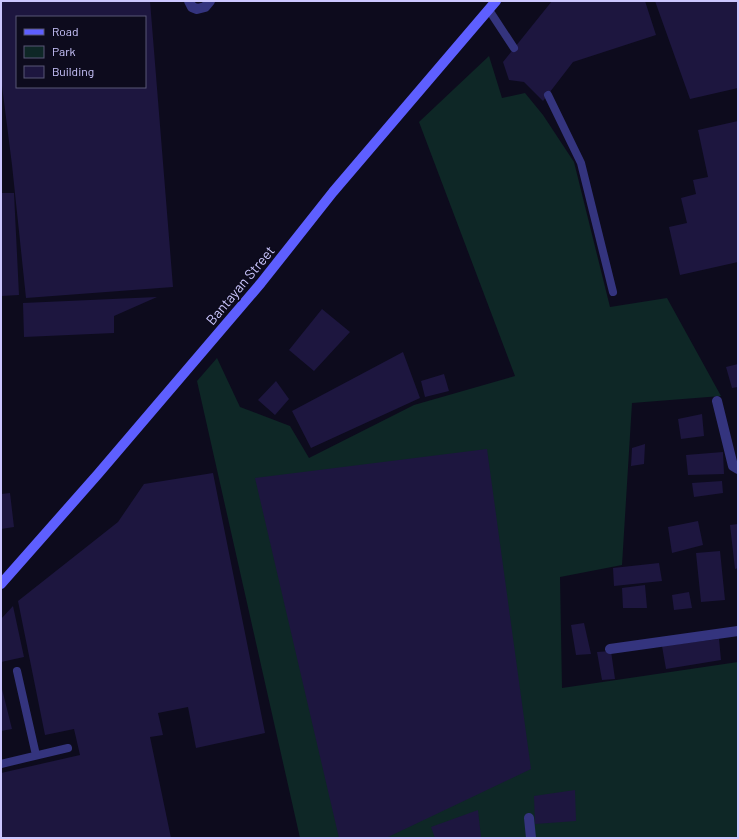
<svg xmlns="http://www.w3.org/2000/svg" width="739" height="839" font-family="Barlow,sans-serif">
	<rect width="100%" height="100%" fill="#0d0b1d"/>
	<path fill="#0e2726" d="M489 56 502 98 525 93 543 115 574 162 610 307 667 298 721 396 632 403 622 565 560 577 562 688 738 662V838H300L197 381 217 358 240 407 290 426 309 458 414 405 515 376 419 122Z"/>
	<path fill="#1d163f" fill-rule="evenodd" d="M1 1H150L173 287 26 298 12 165 1 78ZM17 17H145V87H17Z
		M552 1H645L656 35 573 62 543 101 524 82 509 80 503 62Z
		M655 1H738V88L690 99Z
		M738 121V262L680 275 669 227 687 223 681 198 696 194 693 180 708 177 698 130Z
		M1 193H14L19 295 1 296Z
		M157 297 114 316V333L24 337 23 303Z
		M322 309 350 332 314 371 289 350Z
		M403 352 420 398 311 448 292 411Z
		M738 364V387L732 388 726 367Z
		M444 374 449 391 425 397 421 381Z
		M276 381 289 399 275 415 258 400Z
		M702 414 704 436 681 439 678 419Z
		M645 444 644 464 631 466 632 448Z
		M487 449 531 769 386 838H339L255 478Z
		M723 452 724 474 688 475 686 455Z
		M213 473 265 733 196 748 188 707 158 713 163 735 150 737 171 838H1V773L80 755 74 729 45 735 18 601 118 522 144 484Z
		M722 481 723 493 694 497 692 483Z
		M10 493 14 527 1 529V494Z
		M698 521 703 545 672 553 668 527Z
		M738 524V568L735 569 730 525Z
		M720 551 725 600 701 602 696 553Z
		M659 563 662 581 614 586 613 568Z
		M645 585 647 608H623L622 588Z
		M689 592 692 608 674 610 672 595Z
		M13 606 24 657 1 662V619Z
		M584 623 591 654 576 655 571 625Z
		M719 639 721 660 666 669 662 646Z
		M611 651 615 679 602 680 597 652Z
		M1 685 12 729 1 731Z
		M575 790 576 821 535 824 534 796Z
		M478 810 481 837 475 838H435L431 827Z"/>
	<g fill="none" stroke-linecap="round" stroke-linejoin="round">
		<path stroke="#34347e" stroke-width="8" d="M489 10 514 48
			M548 95 581 163 613 292
			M17 671 36 755
			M1 764 68 748"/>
		<path stroke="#34347e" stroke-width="10" d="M189 1 192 7 197 9 205 7 210 1
			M717 401 733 466 738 469
			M610 649 738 631
			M529 818 531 838"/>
		<path stroke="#5e5fff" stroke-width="10" d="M1 584 98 474 261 283 333 192 496 1"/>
	</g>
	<g text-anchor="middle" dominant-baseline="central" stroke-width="3.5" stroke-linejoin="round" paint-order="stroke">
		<g font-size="14" fill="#ccc7ff" stroke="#0d0b1d">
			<text transform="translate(240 285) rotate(-50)">Bantayan Street</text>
		</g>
	</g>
	<rect width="739" height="839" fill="none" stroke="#ccc7ff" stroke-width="4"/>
	<rect x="16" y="16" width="130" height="72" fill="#0d0b1d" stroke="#595677"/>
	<rect x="24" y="29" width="20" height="6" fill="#5e5fff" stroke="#595677"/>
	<text x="52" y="36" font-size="12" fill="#ccc7ff">Road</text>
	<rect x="24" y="46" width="20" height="12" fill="#0e2726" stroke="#595677"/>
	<text x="52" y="56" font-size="12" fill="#ccc7ff">Park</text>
	<rect x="24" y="66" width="20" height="12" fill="#1d163f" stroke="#595677"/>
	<text x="52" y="76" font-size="12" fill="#ccc7ff">Building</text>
</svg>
